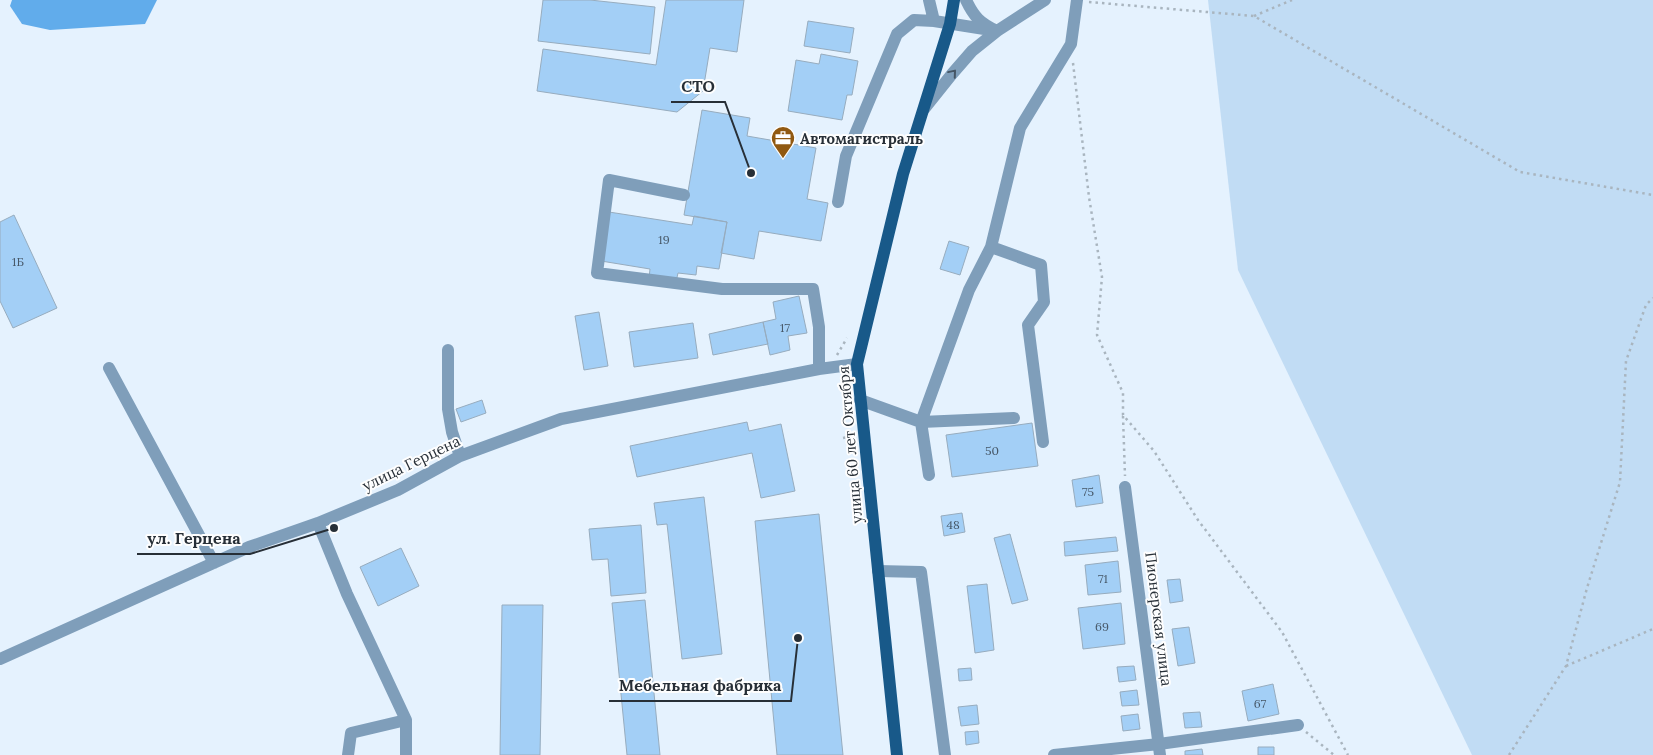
<svg xmlns="http://www.w3.org/2000/svg" width="1653" height="755" font-family="Lora,serif">
	<rect width="100%" height="100%" fill="#e5f2fe"/>
	<path fill="#c1dcf4" d="M1208 0H1653V755H1472L1238 270Z"/>
	<path fill="#61aceb" d="M12 0H157L145 24 50 30 22 24 10 6Z"/>
	<path fill="#a3cff6" stroke="#97acbe" d="M543 0H590L655 7 650 54 538 41Z
		M666 0H744L737 52 710 48 703 91 677 112 537 91 543 49 656 65Z
		M808 21 854 28 850 53 804 46Z
		M821 54 858 61 852 95H847L842 120 788 111 796 60 819 64Z
		M702 110 750 118 747 136 816 148 807 199 828 203 821 241 759 231 754 259 721 253 727 222 684 215Z
		M609 212 692 225 694 216 727 222 719 269 697 266 696 275 678 273 676 282 649 278 650 269 601 261Z
		M14 215 57 308 13 328 0 301V222Z
		M949 241 969 247 960 275 940 269Z
		M799 296 807 333 788 336 790 350 770 355 763 322 776 319 773 302Z
		M599 312 608 366 584 370 575 316Z
		M763 322 768 344 713 355 709 334Z
		M693 323 698 358 634 367 629 332Z
		M482 400 486 413 461 422 456 409Z
		M747 422 749 431 781 424 795 491 761 498 752 453 637 477 630 446Z
		M1032 423 1038 466 952 477 946 435Z
		M1099 475 1103 503 1076 507 1072 480Z
		M704 497 722 654 682 659 667 524 657 525 654 503Z
		M962 513 965 532 944 536 941 516Z
		M819 514 843 755H777L755 521Z
		M641 525 646 593 611 596 608 559 592 560 589 529Z
		M1010 534 1028 600 1012 604 994 538Z
		M1116 537 1118 551 1065 556 1064 542Z
		M401 548 419 586 378 606 360 567Z
		M1118 561 1121 592 1088 595 1085 565Z
		M1180 579 1183 601 1170 603 1167 580Z
		M987 584 994 650 975 653 967 586Z
		M645 600 660 755H627L612 603Z
		M1121 603 1125 644 1083 649 1078 608Z
		M502 605H543L540 755H500Z
		M1189 627 1195 663 1178 666 1172 629Z
		M1134 666 1136 680 1119 682 1117 667Z
		M971 668 972 680 959 681 958 669Z
		M1273 684 1279 714 1248 721 1242 691Z
		M1137 690 1139 705 1122 706 1120 692Z
		M977 705 979 724 961 726 958 707Z
		M1200 712 1202 727 1185 728 1183 713Z
		M1138 714 1140 729 1123 731 1121 716Z
		M978 731 979 743 966 745 965 732Z
		M1258 747H1274V755H1258Z
		M1202 749 1203 755H1185V751Z"/>
	<g fill="none" stroke-linecap="round" stroke-linejoin="round">
		<path stroke="#a9b5bf" stroke-width="2.5" stroke-dasharray="2.5 4" stroke-linecap="butt" d="M1089 2 1254 16 1520 172 1653 195
			M1254 16 1292 0
			M1073 63 1089 197 1102 277 1097 335 1123 393V415L1154 451 1198 520 1282 632 1348 755
			M837 355 847 338
			M1123 416 1125 476
			M843 438 854 436
			M1566 666 1653 629
			M1306 732 1334 755
			M1509 755 1566 666 1587 588 1620 482 1626 361 1646 305 1653 298"/>
		<path stroke="#7f9eba" stroke-width="12" d="M929 0 934 21
			M924 109 952 74 972 51 997 31C980 23 974 17 966 0
			M684 195 609 180 597 273 722 289H813L819 327V369
			M838 202 846 156 897 34 914 20 934 21 997 31 1045 0
			M991 247 1041 265 1044 302 1028 325 1043 442
			M448 350V409L452 432 460 456
			M109 368 214 563
			M860 400 921 422 1014 418
			M929 475 921 422 969 290 991 247 1020 128 1071 44 1077 0
			M1125 487 1160 755
			M318 523 347 594 406 720 351 733 348 755
			M878 571 921 572 945 755
			M0 659 249 547 318 523 398 490 460 456 561 419 819 369 857 364
			M406 720V755
			M1054 755 1159 744 1298 725"/>
		<path stroke="#185989" stroke-width="12" d="M897 755 857 364 903 174 950 24 954 0"/>
	</g>
	<defs><path id="oneway-chevron" d="M-2-3.5L2.5 0L-2 3.5" fill="none" stroke-width="1.6" stroke-linecap="round" stroke-linejoin="round" transform="scale(1.25)"/></defs>
	<use stroke="#465665" href="#oneway-chevron" transform="translate(953 73) rotate(-50)"/>
	<defs>
		<g id="office-pin" transform="scale(1.25)"><path d="M0 17L-7.5 6A9.5 9.5 0 1 1 7.5 6Z" fill="#915911" stroke="#fefefe"/><path d="M-6-3h4V-5.5h4V-3h4V5H-6ZM-1-4.5V-3h2v-1.5ZM-6 0V1H6V0Z" fill="#fff"/></g>
	</defs>
	<g fill-rule="evenodd">
		<use href="#office-pin" x="783" y="138"/>
	</g>
	<g text-anchor="middle" dominant-baseline="central" stroke-width="4" stroke-linejoin="round" paint-order="stroke">
		<g font-size="12" fill="#465767">
			<text x="664" y="239">19</text>
			<text x="18" y="261">1Б</text>
			<text x="785" y="327">17</text>
			<text x="992" y="450">50</text>
			<text x="1088" y="491">75</text>
			<text x="953" y="524">48</text>
			<text x="1103" y="578">71</text>
			<text x="1102" y="626">69</text>
			<text x="1260" y="703">67</text>
		</g>
		<g font-size="15" font-weight="bold" fill="#272f37" stroke="#fefefe" text-anchor="start">
			<text x="800" y="138">Автомагистраль</text>
		</g>
		<g font-size="15" fill="#272f37" stroke="#fefefe">
			<text transform="translate(850 445) rotate(-95)">улица 60 лет Октября</text>
			<text transform="translate(411 463) rotate(-26)">улица Герцена</text>
			<text transform="translate(1159 619) rotate(83)">Пионерская улица</text>
		</g>
	</g>
	<path fill="none" stroke="#272f37" stroke-width="2" d="M751 173L725 102H671M334 528L250 554H137M798 638L791 701H609"/>
	<g fill="#272f37" stroke="#fefefe" stroke-width="2">
		<circle cx="751" cy="173" r="5"/>
		<circle cx="334" cy="528" r="5"/>
		<circle cx="798" cy="638" r="5"/>
	</g>
	<g font-size="16" text-anchor="middle" font-weight="bold" fill="#272f37" stroke="#fefefe" stroke-width="4" stroke-linejoin="round" paint-order="stroke">
		<text x="698" y="92">СТО</text>
		<text x="194" y="544">ул. Герцена</text>
		<text x="700" y="691">Мебельная фабрика</text>
	</g>
</svg>
